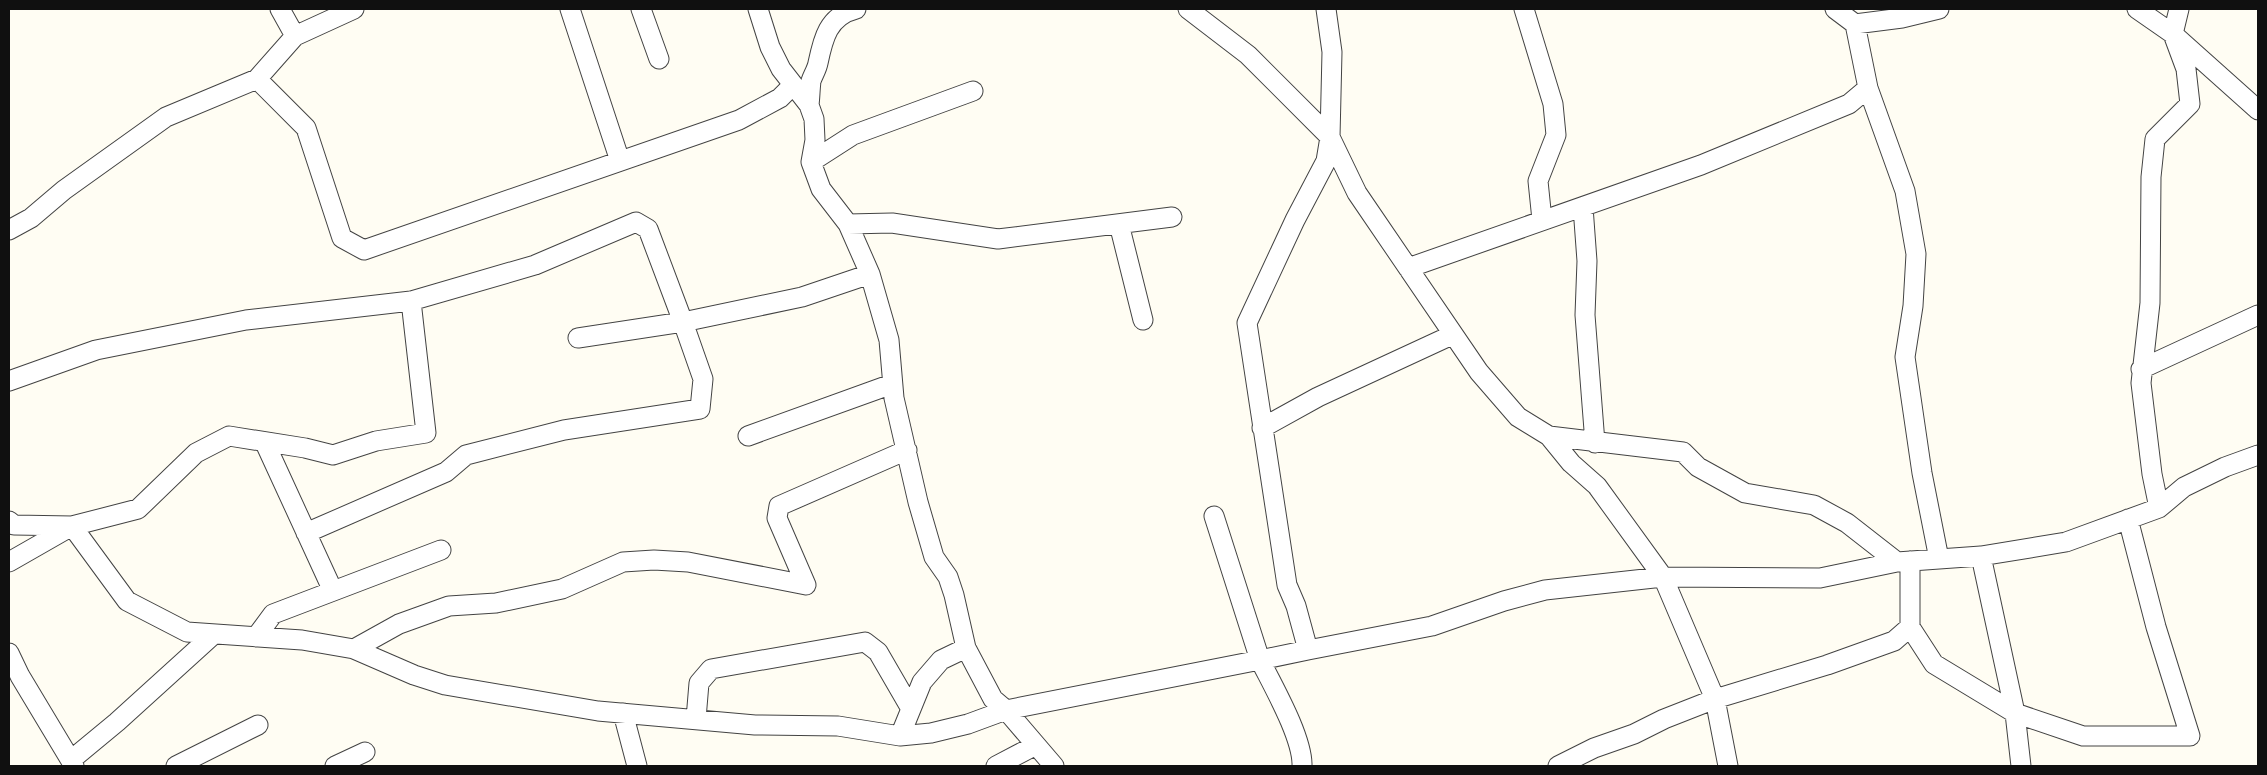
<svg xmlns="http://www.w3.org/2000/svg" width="2267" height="775" font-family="Literata,serif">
	<rect width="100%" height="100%" fill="#fffdf3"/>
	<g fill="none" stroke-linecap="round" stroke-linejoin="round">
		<g stroke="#434343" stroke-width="21">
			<path id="street" d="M280 9 295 36
				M570 9 620 161
				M641 9 659 59
				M758 9 770 47 781 69 809 105 814 119 815 140 811 162 821 189 848 224 870 274 889 340 894 398 918 502 934 557 948 577 954 595 966 648 993 699 1006 710 1054 766
				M1188 9 1248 55 1330 137 1357 193 1479 372 1518 417 1549 436 1571 463 1597 486 1663 577 1715 699 1728 766
				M1524 9 1553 104 1556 135 1538 181 1542 220
				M1835 9 1855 24
				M2137 9 2173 34 2258 110
				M257 79 306 128 342 238 364 250 739 120 780 98 793 85
				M1868 88 1905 191 1916 254 1913 306 1905 357 1922 473 1939 559
				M809 105C810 97 810 89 811 81 813 75 817 69 818 63 823 39 828 16 856 9
				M811 162 853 135 973 91
				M1583 207 1587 261 1585 315 1595 443
				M848 224 892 223 998 239 1172 217
				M1119 224 1143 320
				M9 230 31 218 64 190 166 117 257 79 295 36 354 9
				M1408 268 1701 165 1849 104 1868 88 1855 24 1902 18 1939 9
				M2141 369 2258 315
				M9 381 96 350 246 320 411 301 535 265 636 222 648 229 683 322 578 338
				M1262 428 1318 397 1452 335
				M748 436 892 384
				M1549 436 1683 452 1698 467 1745 493 1814 505 1847 523 1897 562 1981 556 2066 542 2159 508 2184 487 2225 467 2258 455
				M265 443 333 591
				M2159 508 2152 474 2141 383 2150 303 2151 177 2155 139 2190 104 2186 69 2173 34 2179 9
				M9 521 14 525 72 526 138 509 196 453 229 436 305 448 333 455 376 441 426 433 411 301
				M306 533 446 472 466 455 564 430 700 409 703 379 683 322 802 297 870 274
				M1981 556 2015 713 2021 766
				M9 562 72 526 127 601 187 632 302 640 354 649 414 675 445 685 598 711 755 725 838 726 900 736 931 733 968 724 1006 710 1260 660 1214 516
				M1910 627 1934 664 2015 713 2083 736H2190L2156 627 2128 519
				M256 637 273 614 441 550
				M354 649 399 624 449 606 496 603 562 589 623 562 654 560 688 562 806 585 777 518 779 506 907 450
				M1308 650 1432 626 1504 601 1545 590 1663 577 1820 578 1897 562
				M9 653 20 676 74 766
				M623 713 637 766
				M696 719 699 683 711 669 865 642 878 652 911 709
				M900 736 922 682 941 660 966 648
				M71 760 117 722 214 634
				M176 766 258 725
				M335 766 365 752
				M996 766 1036 745
				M1302 766C1303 738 1273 686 1260 660L1308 650 1296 606 1287 585 1247 323 1295 220 1326 161 1330 137 1332 52 1326 9
				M1558 766 1594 748 1634 734 1664 719 1715 699 1827 665 1894 641 1910 627V561"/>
		</g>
		<use href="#street" stroke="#fff" stroke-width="19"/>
	</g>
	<rect width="2267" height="775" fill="none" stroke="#101010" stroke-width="20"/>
</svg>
